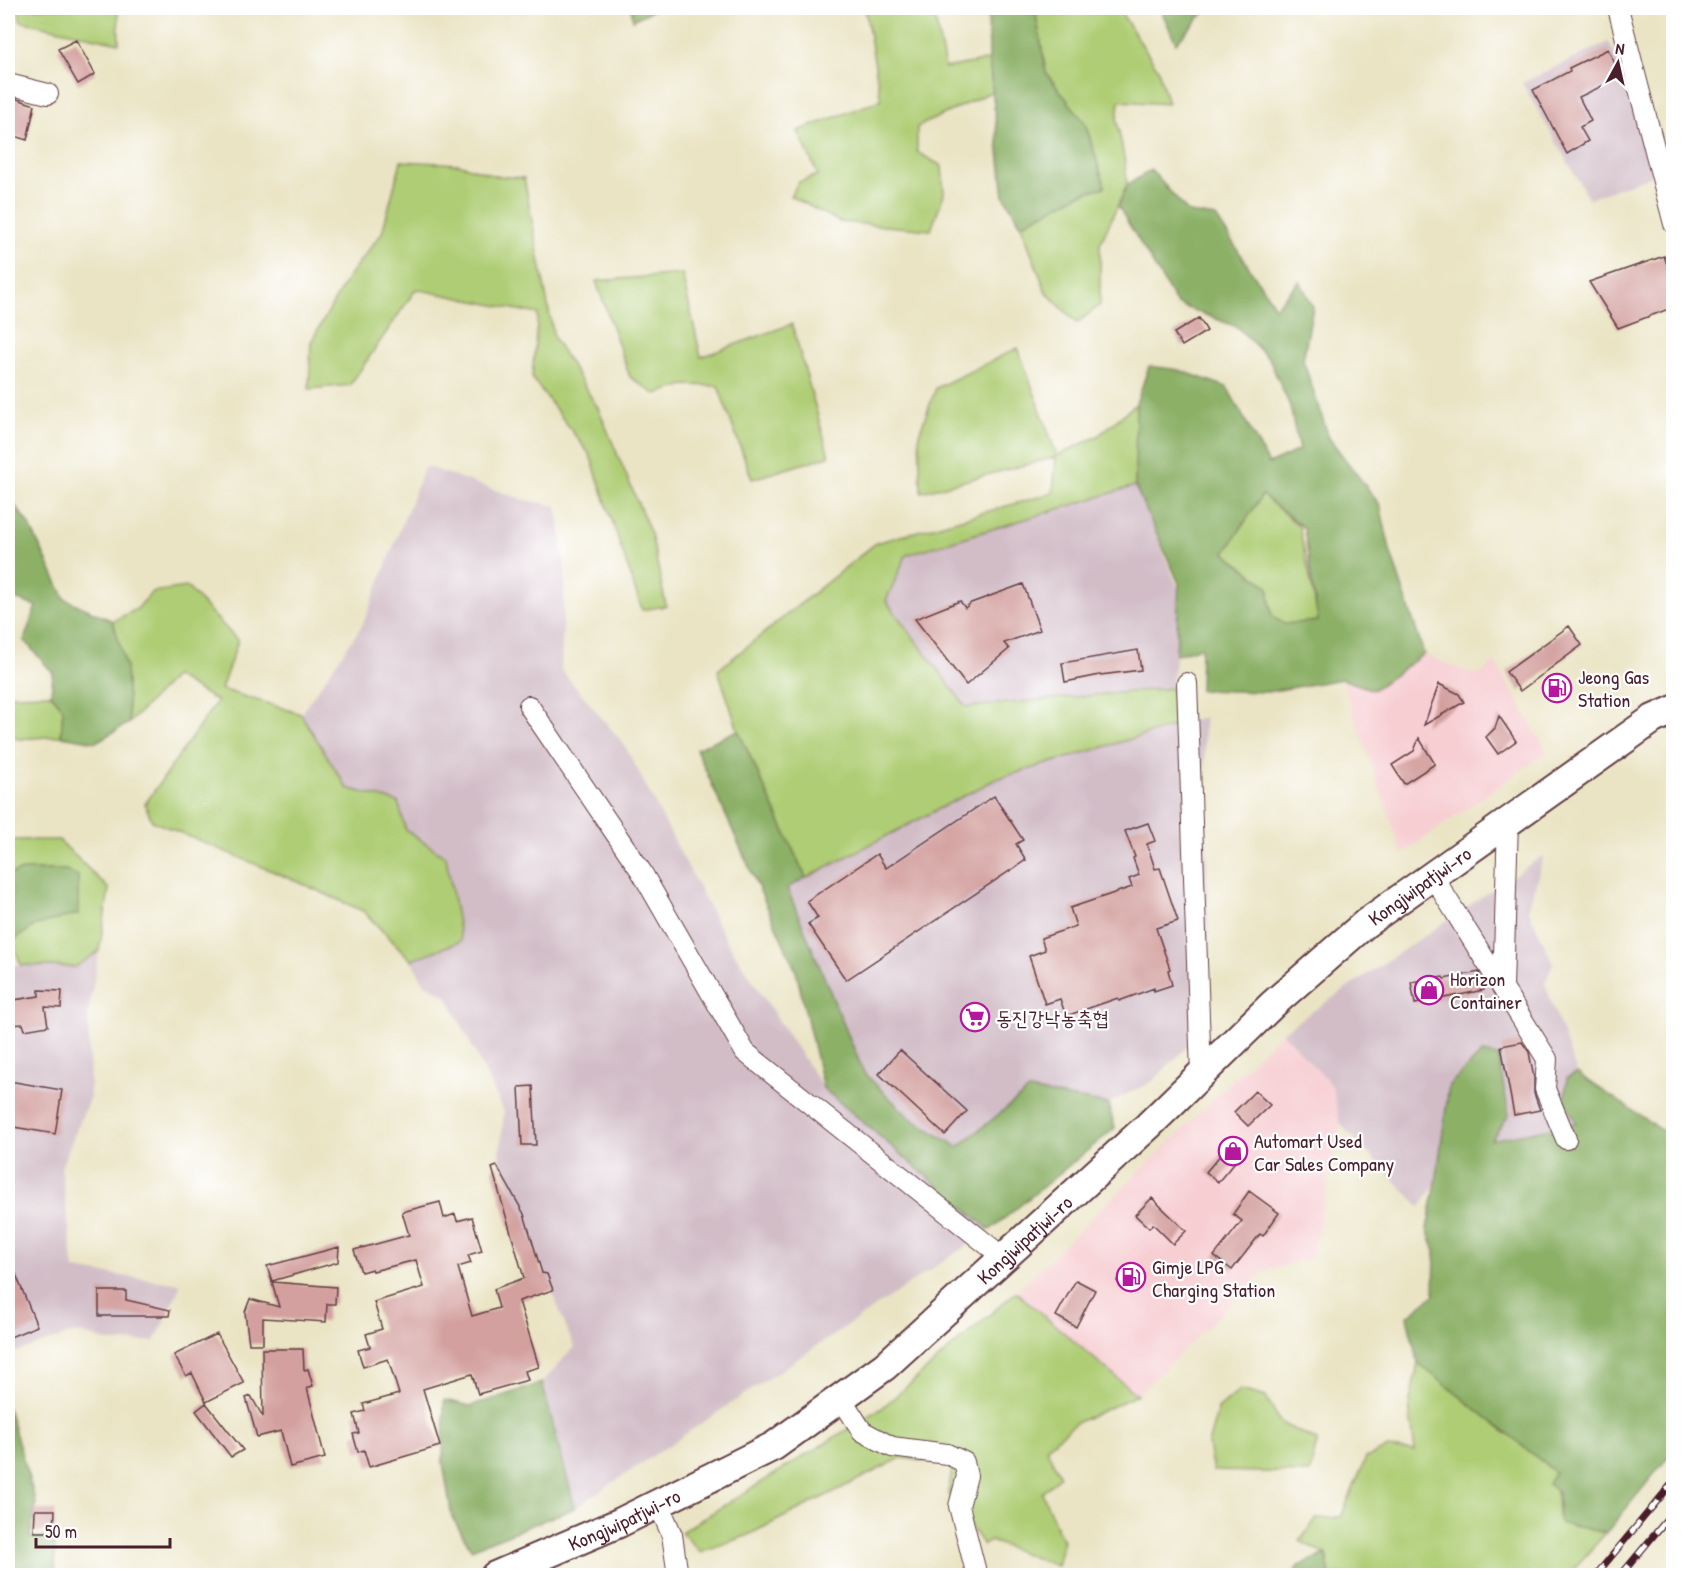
<svg xmlns="http://www.w3.org/2000/svg" width="1681" height="1583" font-family="'Patrick Hand','Poor Story',sans-serif">
	<rect width="100%" height="100%" fill="#fff"/>
	<filter id="ink" filterUnits="userSpaceOnUse"><feTurbulence type="fractalNoise" baseFrequency=".0167" numOctaves="2"/><feDisplacementMap in="SourceGraphic" scale="12" xChannelSelector="R" yChannelSelector="G"/><feConvolveMatrix kernelMatrix="1 2 1 2 8 2 1 2 1" color-interpolation-filters="sRGB"/></filter>
	<filter id="wash" filterUnits="userSpaceOnUse"><feTurbulence type="fractalNoise" baseFrequency=".008" numOctaves="4" result="noise"/><feDisplacementMap in="SourceGraphic" scale="24" xChannelSelector="R" yChannelSelector="G"/><feGaussianBlur stdDeviation="1.35" result="paint"/><feColorMatrix in="noise" values="0 0 0 0 0 0 0 0 0 0 0 0 0 0 0 0 0 1.4 0 .05"/><feComposite in="paint" operator="in"/></filter>
	<g filter="url(#wash)">
		<rect width="100%" height="100%" fill="#eae4c4"/>
		<path fill="#f7cfd3" d="M1424 654 1478 676 1495 662 1547 752 1402 854 1342 679 1373 690Z
			M1282 1032 1332 1086 1340 1124 1312 1258 1265 1271 1137 1395 1016 1292Z"/>
		<path fill="#d2bdc7" d="M1609 42 1628 84 1653 175 1589 199 1522 83Z
			M425 466 521 499 557 506 565 570 561 670 624 744 726 940 823 1088 990 1230 575 1508 542 1383 574 1347 499 1160 504 1111 447 996 425 984 411 960 461 941 446 857 406 830 398 802 347 788 301 714 363 624Z
			M1135 486 1184 602 1171 688 966 707 886 601 905 555Z
			M1204 717 1210 1024 1153 1081 1108 1104 1029 1090 958 1147 910 1118 864 1073 787 888 996 779Z
			M1544 855 1528 909 1553 963 1545 984 1577 1073 1567 1079 1576 1123 1490 1140 1449 1085 1436 1183 1420 1207 1340 1124 1332 1086 1282 1032Z
			M99 951 88 1014 90 1097 61 1167 74 1269 181 1284 155 1341 112 1342 76 1332 8 1355V965L75 967Z"/>
		<path fill="#afcd74" stroke="#7c7650" stroke-width="1.5" d="M19 8H118L119 43 20 21Z
			M865 8H933L945 68 989 60 993 91 917 127V152L942 166 944 194 931 230 840 222 790 196 799 182 818 175 798 131 881 100Z
			M1035 8H1118L1158 69 1168 104 1119 101 1117 121 1125 163 1127 185 1100 244V305L1077 323 1046 292 1021 225 1080 194 1105 186 1085 123 1046 73Z
			M401 161 458 164 496 176 524 178 554 338 598 408 651 534 666 606 642 610 590 455 532 378 538 314 416 289 350 385 309 389 311 342 350 274 382 233Z
			M682 274 701 357 792 324 829 456 752 479 718 386 685 385 655 394 630 377 596 281Z
			M1018 348 1057 456 1098 436 1136 404 1135 486 906 555 886 601 966 707 1171 688 1178 725 996 779 806 878 738 730 718 670 876 543 1053 493 1056 457 921 492 919 434 936 388Z
			M1262 495 1299 526 1319 621 1284 624 1272 616 1268 587 1225 553Z
			M187 587 238 641 221 689 301 714 347 788 398 802 406 830 446 857 461 941 411 960 363 911 303 884 152 821 145 804 217 701 175 676 129 723 126 667 113 621 137 609 152 592Z
			M51 694 63 709 61 736 19 739 8 736V695Z
			M8 840H59L109 889 99 951 75 967 21 965 12 941 36 925 78 914 66 870H23L8 875Z
			M1016 1292 1137 1395 1076 1423 1046 1448 1060 1476 1042 1493 1063 1541 1057 1566 991 1541 983 1545 948 1493 953 1465 901 1458 746 1536 700 1552 681 1532 882 1408Z
			M1418 1363 1555 1472 1559 1523 1606 1533 1567 1576 1330 1575 1325 1554 1300 1541 1316 1519 1341 1517 1366 1458 1387 1448 1415 1451 1409 1405Z
			M1240 1390 1266 1397 1281 1423 1317 1441 1310 1473 1213 1471 1208 1444 1218 1409Z"/>
		<path fill="#8bb066" stroke="#6a6848" stroke-width="1.5" fill-rule="evenodd" d="M631 8H657L633 20Z
			M988 8H1035L1046 73 1085 123 1105 187 1080 194 1021 225 1004 196 989 60Z
			M1160 8H1208L1176 43Z
			M1151 170 1189 213 1216 217 1275 307 1300 281 1313 307 1303 360 1329 438 1380 505 1390 550 1424 654 1373 690 1342 679 1267 692 1200 690 1201 647 1176 655 1179 583 1135 486 1136 404 1149 366 1179 370 1227 387 1269 464 1299 450 1290 406 1269 359 1237 327 1177 304 1118 206 1127 185ZM1262 495 1304 528 1318 621 1284 624 1272 616 1268 587 1225 553Z
			M8 496 30 526 65 599 113 621 126 667 129 723 96 742 61 736 63 709 51 694 53 673 24 640 36 606 9 597 8 599Z
			M738 730 806 878 787 888 864 1073 910 1118 958 1147 1029 1090 1108 1104 1115 1128 990 1230 823 1088 796 971 696 749Z
			M23 870H66L78 876V914L36 925 12 941 8 942V875Z
			M1482 1053 1498 1056 1509 1115 1491 1140 1576 1123 1565 1099 1567 1078 1577 1073 1669 1135 1674 1142 1673 1451 1606 1533 1559 1523 1558 1491 1548 1484 1555 1472 1418 1363 1407 1317 1434 1295 1435 1251 1427 1229 1436 1183 1449 1085Z
			M542 1383 575 1508 471 1549 452 1517 443 1463 444 1400 471 1406Z
			M8 1408 36 1503 30 1538 54 1537 56 1575H8Z
			M1326 1554 1330 1575H1293L1298 1566Z"/>
		<g id="blocks">
			<path fill="#d3a09f" d="M76 40 95 74 78 84 58 49Z
				M1608 49 1621 77 1579 97 1591 121 1580 127 1588 141 1567 154 1533 90 1570 71 1569 68Z
				M8 96 35 105 27 140 8 134Z
				M1664 256 1674 284V307L1618 328 1589 282Z
				M1199 318 1207 331 1182 346 1174 333Z
				M1023 584 1040 630 1004 643 1009 649 966 685 915 619 960 601 965 608 971 603Z
				M1569 626 1582 645 1520 691 1506 672Z
				M1138 650 1141 670 1100 675 1065 682 1062 663Z
				M1439 684 1459 694 1464 702 1424 725Z
				M1499 716 1516 741 1498 754 1486 737 1495 728Z
				M1419 738 1435 764 1404 784 1392 765 1414 751Z
				M994 796 1023 840 1016 844 1026 860 846 980 808 924 818 918 807 901 877 854 886 868Z
				M1148 823 1155 841 1147 844 1155 869 1160 868 1178 921 1156 928 1170 969 1168 970 1172 985 1154 991V988L1119 1001 1118 998 1066 1016 1060 999 1045 1004 1029 956 1045 950 1041 938 1076 926 1070 908 1132 887 1129 879 1139 875 1133 858 1135 857 1125 831Z
				M1479 972 1484 990 1415 1004 1411 982 1443 977 1444 979Z
				M39 990 62 991 61 1008 45 1007 48 1026 25 1030 23 1024 11 1025 8 1001 39 996Z
				M1522 1042 1529 1052 1534 1078V1093L1540 1110 1514 1115 1501 1046Z
				M900 1050 967 1111 945 1135 879 1074Z
				M9 1081 62 1090 55 1134 8 1126Z
				M533 1086 536 1145H522L519 1087Z
				M1255 1091 1270 1105 1248 1126 1234 1112Z
				M1233 1140 1245 1150 1218 1182 1206 1172Z
				M497 1166 524 1214 542 1273 547 1274 553 1290 519 1301 539 1367 525 1371 528 1380 478 1394 472 1374 423 1389 440 1446 369 1467 364 1450 358 1452 353 1434 359 1433 354 1414 365 1411 363 1404 399 1394 388 1359 363 1367 358 1350 370 1347 366 1334 382 1329 374 1302 424 1287 416 1260 373 1271 372 1269 361 1272 354 1250 409 1235 402 1212 440 1202 444 1218 455 1214 457 1221 472 1217 482 1251 468 1255 471 1263 458 1267 472 1316 499 1308 494 1289 524 1278 492 1168Z
				M1249 1191 1279 1213 1263 1236 1260 1234 1232 1270 1214 1256 1242 1221 1233 1214Z
				M1152 1198 1186 1231 1173 1244 1153 1224 1149 1228 1135 1215Z
				M339 1247 338 1262 272 1281 267 1266Z
				M8 1255 37 1326 8 1338Z
				M1135 1264 1144 1274 1127 1291 1117 1281Z
				M1076 1280 1095 1290 1076 1327 1056 1316Z
				M272 1282 336 1287 335 1304H327L326 1322 263 1318V1344H249L245 1312 250 1299 279 1307Z
				M99 1291H126V1300L170 1310 169 1316H99Z
				M217 1334 244 1383 206 1402 192 1373 186 1376 174 1355Z
				M262 1349H303L304 1370 308 1369 313 1386 307 1388 325 1458 290 1467 281 1431 257 1437 246 1398 251 1396 263 1417Z
				M206 1403 243 1450 231 1457 196 1411Z
				M35 1510H55L54 1532H34Z"/>
		</g>
	</g>
	<g filter="url(#ink)">
		<use href="#blocks" fill-opacity="0" stroke="#623d42" stroke-width="1.5"/>
		<g fill="none" stroke-linecap="round" stroke-linejoin="round">
			<g stroke="#623d42" stroke-width="22">
				<path id="minor" d="M1618 8 1674 224
					M8 84 48 94
					M1187 683 1201 1073
					M529 706 641 871 745 1052 1004 1258
					M1432 875 1547 1059 1545 1089 1566 1139
					M1503 988 1508 821
					M841 1398 862 1431 892 1447 947 1454 964 1462 967 1476 959 1506 977 1576
					M658 1503 672 1535 678 1576"/>
			</g>
			<g stroke="#623d42" stroke-width="32">
				<g id="secondary">
					<path id="s1" d="M495 1576 619 1523 774 1446 885 1366 1148 1126 1273 1004 1366 923 1653 719 1674 710"/>
				</g>
			</g>
			<use href="#minor" stroke="#fff" stroke-width="20"/>
			<use href="#secondary" stroke="#fff" stroke-width="28"/>
			<g stroke="#4a1f2b" stroke-width="7">
				<path id="rail" d="M1595 1576 1674 1481
					M1620 1576 1674 1511"/>
			</g>
			<use href="#rail" stroke="#fff" stroke-width="4.5" stroke-dasharray="14" stroke-linecap="butt"/>
		</g>
	</g>
	<defs>
		<g id="fuel-ring" transform="scale(1.5)"><circle r="9.5" fill="#fff" stroke="#b5179e" stroke-width="1.5"/><path d="M-5.5-6h7V0h2V4h1.3V-2.5L3-4.5l.8-.8L6-3V5H2.5V1h-1V6h-7ZM-4.2-4.7v3.2H.2V-4.7Z" fill="#b5179e"/></g>
		<g id="shop-ring" transform="scale(1.5)"><circle r="9.5" fill="#fff" stroke="#b5179e" stroke-width="1.5"/><path d="M-5-2.5h2.3a2.7 3.5 0 0 1 5.4 0H5L5.5 6h-11ZM-1.5-2.5h3a1.5 2.3 0 0 0-3 0Z" fill="#b5179e"/></g>
		<g id="supermarket-ring" transform="scale(1.5)"><circle r="9.5" fill="#fff" stroke="#b5179e" stroke-width="1.5"/><path d="M-6-5.5h2.5l.6 2H6L4.5 2H-2.5L-4.4-4H-6ZM-1.5 3.2a1.3 1.3 0 1 0 .1 0ZM3 3.2a1.3 1.3 0 1 0 .1 0Z" fill="#b5179e"/></g>
	</defs>
	<g fill-rule="evenodd">
		<use href="#fuel-ring" x="1557" y="688"/>
		<use href="#shop-ring" x="1429" y="990"/>
		<use href="#supermarket-ring" x="975" y="1017"/>
		<use href="#shop-ring" x="1233" y="1151"/>
		<use href="#fuel-ring" x="1131" y="1277"/>
	</g>
	<g text-anchor="middle" dominant-baseline="central" stroke-width="4.5" stroke-linejoin="round" paint-order="stroke">
		<g font-size="20" fill="#4a1f2b" stroke="#fff" text-anchor="start">
			<text x="1578" y="676">Jeong Gas<tspan x="1578" dy="23">Station</tspan></text>
			<text x="1450" y="978">Horizon<tspan x="1450" dy="23">Container</tspan></text>
			<text x="996" y="1017">동진강낙농축협</text>
			<text x="1254" y="1140">Automart Used<tspan x="1254" dy="23">Car Sales Company</tspan></text>
			<text x="1152" y="1266">Gimje LPG<tspan x="1152" dy="23">Charging Station</tspan></text>
		</g>
		<g font-size="20" fill="#4a1f2b" stroke="#fff">
			<text stroke="none"><textPath href="#s1" startOffset="1164">Kongjwipatjwi-ro</textPath></text>
			<text stroke="none"><textPath href="#s1" startOffset="633">Kongjwipatjwi-ro</textPath></text>
			<text stroke="none"><textPath href="#s1" startOffset="141">Kongjwipatjwi-ro</textPath></text>
		</g>
	</g>
	<rect width="1681" height="1583" fill="none" stroke="#fff" stroke-width="30"/>
	<g transform="translate(1618 63) rotate(8)" stroke="#ffffff" stroke-width="4.5" paint-order="stroke">
	<path d="M0-4.5L10 22L0 15L-10 22Z" fill="#4a1f2b"/>
	<text y="-9" font-size="16" font-weight="bold" text-anchor="middle" fill="#4a1f2b">N</text>
	</g>
	<path d="M36 1538v9h134v-9" fill="none" stroke="#4a1f2b" stroke-width="3"/>
	<text x="45" y="1538" font-size="18" fill="#4a1f2b" stroke="#ffffff" stroke-width="4.5" paint-order="stroke">50 m</text>
</svg>
